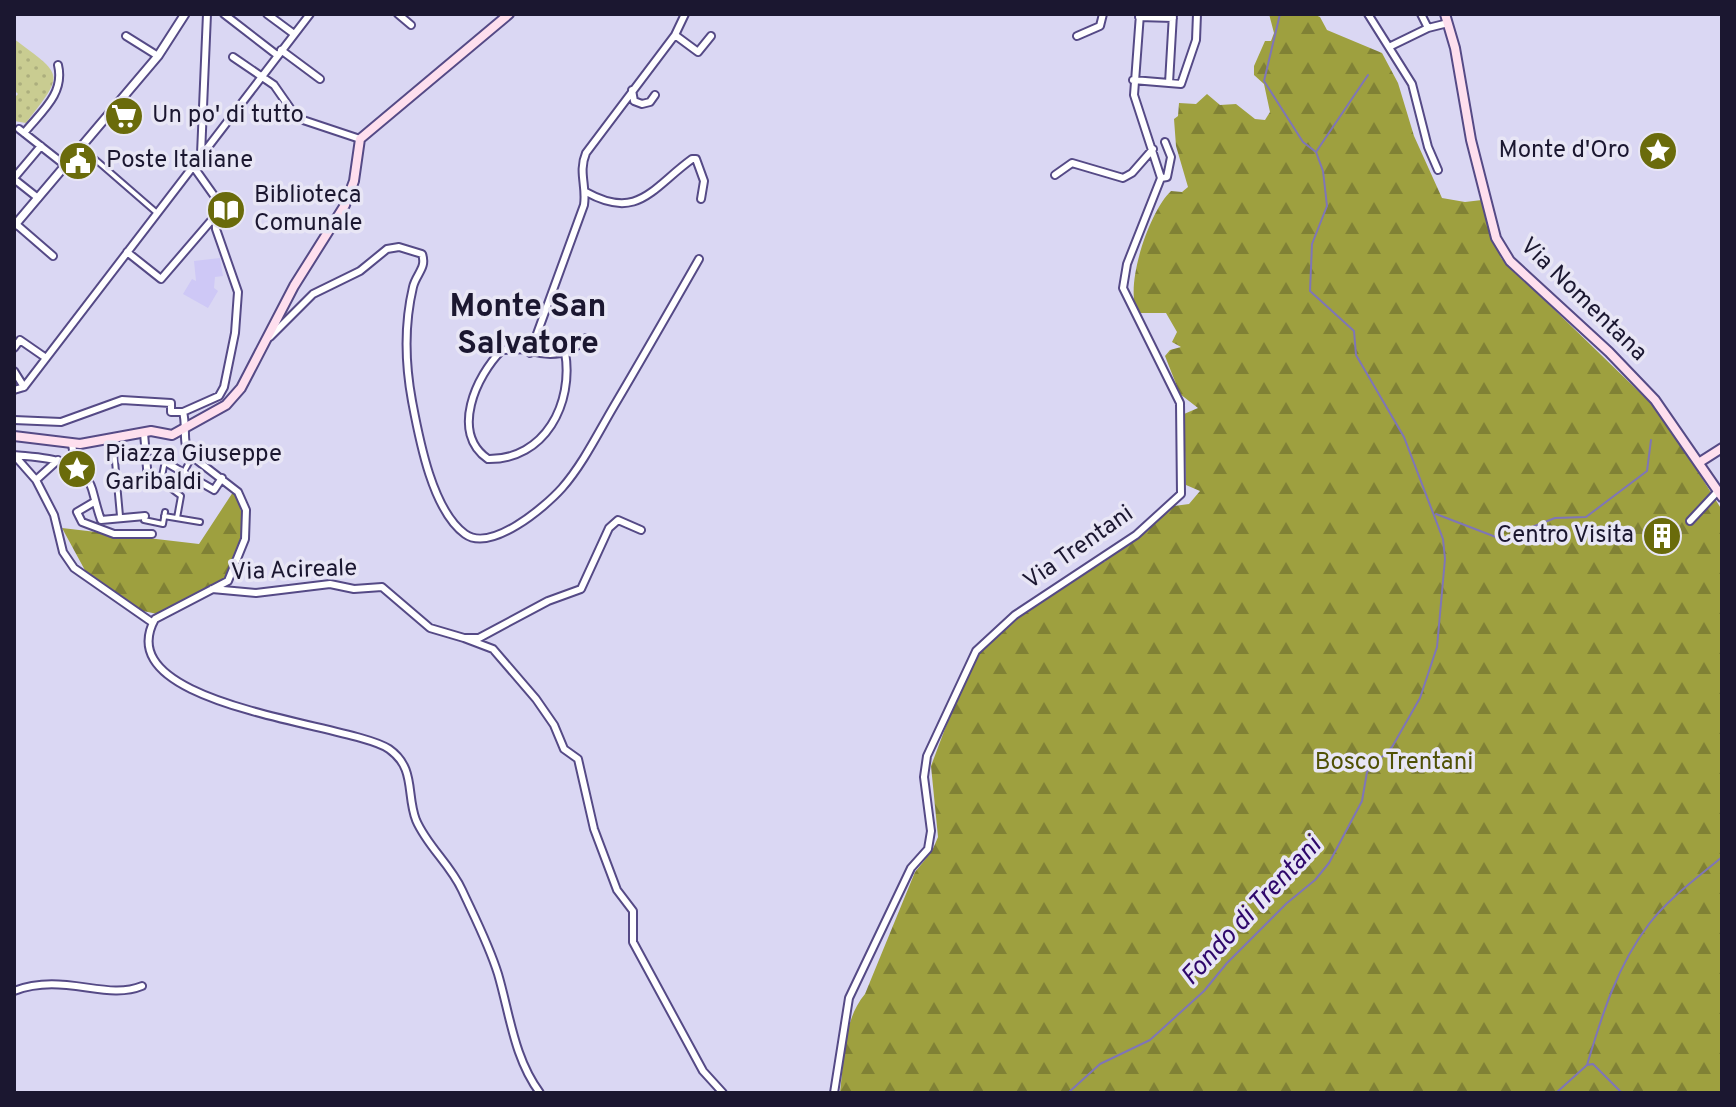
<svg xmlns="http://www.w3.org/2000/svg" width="1736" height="1107" font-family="Overpass,sans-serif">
	<defs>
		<pattern id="grass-dots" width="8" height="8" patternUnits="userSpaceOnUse" patternTransform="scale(2)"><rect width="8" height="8" fill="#c9cc91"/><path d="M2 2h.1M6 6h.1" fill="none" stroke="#acae7d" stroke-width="1.8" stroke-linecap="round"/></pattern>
		<pattern id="forest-firs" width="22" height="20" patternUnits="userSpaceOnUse" patternTransform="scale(2)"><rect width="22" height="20" fill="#9ea03f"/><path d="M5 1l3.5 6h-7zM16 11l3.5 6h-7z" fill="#808135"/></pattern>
	</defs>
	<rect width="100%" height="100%" fill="#dad7f3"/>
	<path fill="#cec8f6" d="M220 258 223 276 215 277 214 288 218 291 208 308 183 294 192 279 196 281 194 261Z"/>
	<path fill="url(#grass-dots)" d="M14 39C64 76 65 73 26 123L14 121V98L18 94 14 90Z"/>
	<path fill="url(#forest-firs)" d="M1269 14H1313L1320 17 1327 30 1382 53 1398 83 1414 136 1442 198 1465 202 1482 200 1501 258 1661 413 1722 510V1093H840C844 1060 843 1020 865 994L915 872 932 851 938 837 931 766 964 678 980 650 997 632 1098 561 1105 562 1106 557 1174 506 1189 504 1200 491 1186 485 1184 414 1198 408 1180 394 1165 356 1170 350 1181 347 1172 342 1177 332 1166 313H1138C1123 287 1150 210 1171 191L1182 192 1188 187 1176 146 1174 119 1178 116 1179 103 1196 104 1207 94 1220 105 1236 104 1255 119 1265 120 1270 112 1264 84 1254 75V66L1265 41H1271L1274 33Z
		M235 489 244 522 231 576 162 615 143 611 87 574 62 528 199 544Z"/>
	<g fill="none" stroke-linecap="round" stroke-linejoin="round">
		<path stroke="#7f75b7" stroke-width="2" d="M1316 152 1368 75
			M1436 514 1501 539 1555 518 1586 517 1647 471 1651 440
			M1587 1065C1602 1015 1617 966 1649 924 1669 898 1697 878 1722 857
			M1068 1093 1100 1064 1150 1040 1204 991 1227 963 1287 903 1315 880 1329 863 1362 801 1367 772 1392 747 1420 698 1437 647 1445 559 1443 539 1404 437 1356 355 1354 331 1310 291 1312 244 1327 206 1323 171 1316 152 1303 142 1264 81 1280 14
			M1556 1093 1587 1065 1593 1064 1622 1093"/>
		<g stroke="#554a86" stroke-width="8">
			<path id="pedestrian" d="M81 147 157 213
				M113 439 120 516
				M147 450 166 456 161 481 181 496 177 518
				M185 470 192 457
				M145 516 144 520 163 524 165 512
				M164 516 200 522"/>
		</g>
		<g stroke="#554a86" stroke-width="10">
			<path id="minor" d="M224 14 277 55
				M267 14 294 34
				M398 14 411 25
				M1368 14 1412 84 1428 147 1438 170
				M1421 14 1428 28
				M1139 17 1173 18
				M675 35 698 52 711 36
				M126 36 158 56
				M1077 36 1100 26 1103 14
				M1391 46 1428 28 1448 23
				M281 50 320 79
				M233 57 274 85 297 118 360 139
				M1133 80 1181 84 1196 40 1197 14
				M1169 83 1173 14
				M632 90 634 101 642 104 650 102 655 95
				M19 129 66 166
				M24 133C41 112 65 94 58 65
				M201 154 207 14
				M1055 175 1072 163 1123 178 1132 173 1153 149
				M14 178 41 146
				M1161 178 1167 177 1171 157 1165 142
				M14 179 38 198
				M586 192C638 221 652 188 692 159H696L704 181 701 199
				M16 224 53 256
				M127 252 161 279 216 215
				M270 337 313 294 360 271 387 249 399 247 422 254C427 268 416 274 413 287 404 325 405 363 412 401 419 438 432 510 465 534 491 553 545 507 562 488 583 464 598 433 614 406 643 357 671 308 699 259
				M14 348 20 340 46 358
				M532 349 502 350C476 376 450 433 488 459 545 460 574 403 565 352
				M531 351C552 357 571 354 586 338
				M530 353 584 205C587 186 578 172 586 153L675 35 685 14
				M14 371 24 387
				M14 390 24 387 310 14
				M183 412 219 396 224 387 235 333 238 292 216 229 215 197 193 166
				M14 420 61 422 122 400 171 403V412H183C187 426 182 442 189 454L238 492 246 510 245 539 228 581 155 619C106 707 351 723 389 749 416 768 406 794 416 820 427 846 450 864 462 890 475 918 489 945 498 974 510 1015 514 1058 540 1093
				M144 433 148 480
				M72 444 76 470
				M14 455 36 480 54 515 63 552 74 568 153 623
				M14 455C40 458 82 457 92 489 95 499 97 509 101 520L145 516
				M165 462 214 490 222 478
				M36 480 58 460
				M94 502 77 512 82 522 114 534H152
				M1690 521 1718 491
				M212 589 256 593 330 584 354 589 382 587 430 628 464 638H479L548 601 581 589 609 528 618 520 641 530
				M464 638 493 649 536 699 554 725 564 749 578 759 594 829 617 890 633 911V942L703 1071 723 1093
				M14 991C63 972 106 1001 142 986
				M834 1093 849 998 911 868 928 849 931 831 924 777 927 756 976 651 1015 615 1136 535 1181 494 1180 403 1123 288 1127 264 1161 178 1134 95 1140 14"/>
		</g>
		<g stroke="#554a86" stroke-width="11">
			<path id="tertiary" d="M14 226 158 56 185 14"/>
		</g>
		<g stroke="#554a86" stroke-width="12">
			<path id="secondary" d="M1445 14 1455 48 1471 140 1496 238 1510 261 1609 352 1655 400 1722 497
				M14 436 80 444 151 431 172 435 226 405 241 388 294 286 345 205 354 181 360 139 509 14
				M1700 462 1722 448"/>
		</g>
		<use href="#pedestrian" stroke="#fff" stroke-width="4"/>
		<use href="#minor" stroke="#fff" stroke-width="6"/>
		<use href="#tertiary" stroke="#fff" stroke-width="7"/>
		<use href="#secondary" stroke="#fedfee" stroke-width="8"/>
	</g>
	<defs>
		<g id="supermarket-disc" transform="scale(2)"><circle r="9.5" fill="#6a6b0b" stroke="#e8e6f5"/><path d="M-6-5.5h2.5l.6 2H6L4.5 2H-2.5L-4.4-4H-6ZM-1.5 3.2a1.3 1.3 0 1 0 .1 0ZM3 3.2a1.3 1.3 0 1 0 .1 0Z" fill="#fff"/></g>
		<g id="sight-disc" transform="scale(2)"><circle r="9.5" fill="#6a6b0b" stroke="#e8e6f5"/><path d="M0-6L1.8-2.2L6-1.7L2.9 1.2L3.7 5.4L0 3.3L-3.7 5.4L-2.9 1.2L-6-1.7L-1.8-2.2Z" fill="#fff"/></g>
		<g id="civic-disc" transform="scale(2)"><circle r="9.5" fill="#6a6b0b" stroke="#e8e6f5"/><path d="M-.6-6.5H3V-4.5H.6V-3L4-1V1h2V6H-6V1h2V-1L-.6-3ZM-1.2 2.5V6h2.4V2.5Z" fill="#fff"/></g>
		<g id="library-disc" transform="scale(2)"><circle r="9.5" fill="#6a6b0b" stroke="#e8e6f5"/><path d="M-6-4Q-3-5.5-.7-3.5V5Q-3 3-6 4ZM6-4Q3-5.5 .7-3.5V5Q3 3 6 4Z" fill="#fff"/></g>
		<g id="building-disc" transform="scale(2)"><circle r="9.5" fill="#6a6b0b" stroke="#e8e6f5"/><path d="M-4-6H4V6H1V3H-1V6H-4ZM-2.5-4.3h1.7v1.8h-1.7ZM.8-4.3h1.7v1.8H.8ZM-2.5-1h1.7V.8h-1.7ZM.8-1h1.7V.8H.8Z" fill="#fff"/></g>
	</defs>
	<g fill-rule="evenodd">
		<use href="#supermarket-disc" x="124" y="116"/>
		<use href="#sight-disc" x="1658" y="151"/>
		<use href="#civic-disc" x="78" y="161"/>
		<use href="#library-disc" x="226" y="210"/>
		<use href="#sight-disc" x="77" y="469"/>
		<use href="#building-disc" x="1662" y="536"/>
	</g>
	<g text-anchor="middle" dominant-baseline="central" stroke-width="7" stroke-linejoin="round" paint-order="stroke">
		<g font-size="24" fill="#1b1730" stroke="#e8e6f5" text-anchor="start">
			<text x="152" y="116">Un po' di tutto</text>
			<text x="1630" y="151" text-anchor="end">Monte d'Oro</text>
			<text x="106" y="161">Poste Italiane</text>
			<text x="254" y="196">Biblioteca<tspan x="254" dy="28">Comunale</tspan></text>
			<text x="105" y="455">Piazza Giuseppe<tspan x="105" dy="28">Garibaldi</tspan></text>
			<text x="1634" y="536" text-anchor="end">Centro Visita</text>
		</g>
		<g font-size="24" fill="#1b1730" stroke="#e8e6f5">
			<text transform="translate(1583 300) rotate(44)">Via Nomentana</text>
			<text transform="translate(1079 548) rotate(-35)">Via Trentani</text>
			<text transform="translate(294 571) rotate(-2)">Via Acireale</text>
		</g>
		<g font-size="24" fill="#505105" stroke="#e8e6f5">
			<text x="1394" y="763">Bosco Trentani</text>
		</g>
		<g font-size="26" font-style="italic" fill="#2e076b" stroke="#e8e6f5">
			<text transform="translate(1252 912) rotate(-47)">Fondo di Trentani</text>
		</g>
		<g font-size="32" font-weight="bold" fill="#1b1730" stroke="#e8e6f5">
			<text x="528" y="308">Monte San<tspan x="528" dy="37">Salvatore</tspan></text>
		</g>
	</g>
	<rect width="1736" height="1107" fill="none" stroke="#1b1730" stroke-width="32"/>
</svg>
